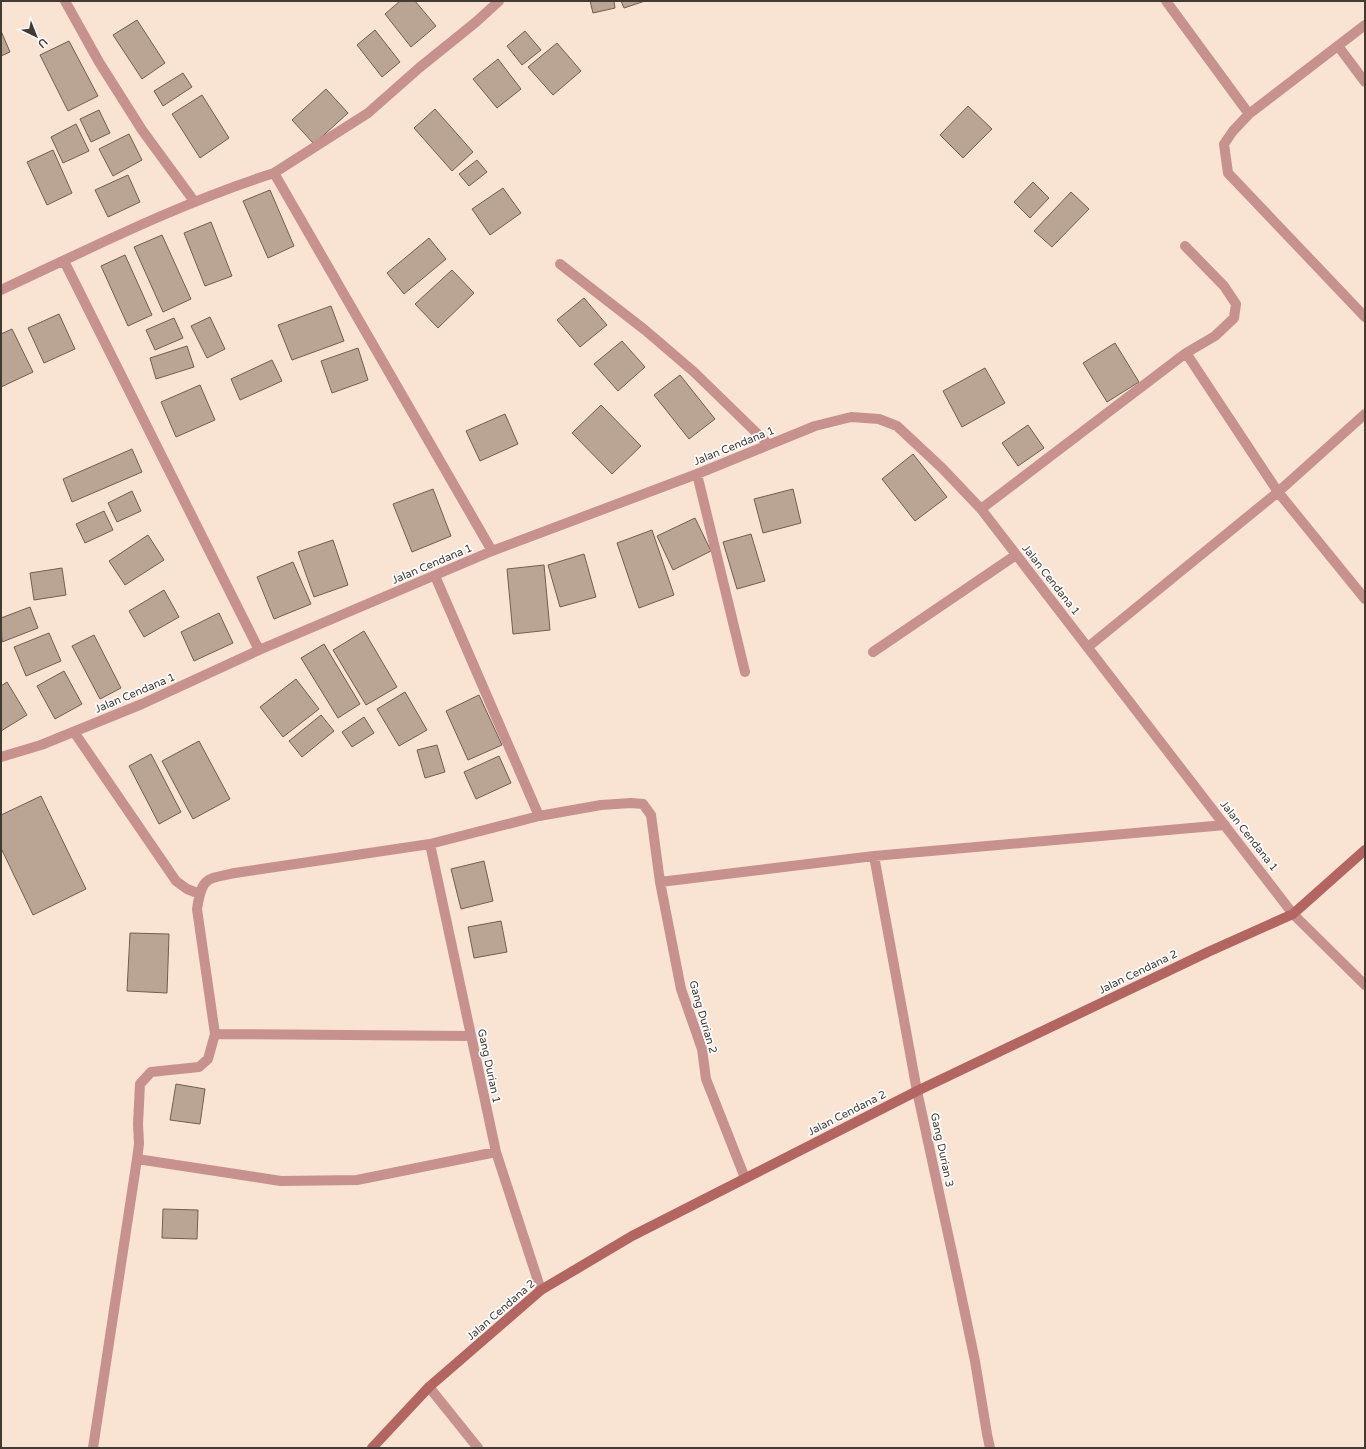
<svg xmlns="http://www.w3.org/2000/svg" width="1366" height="1449" font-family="'Varela Round',sans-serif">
	<rect width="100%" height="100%" fill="#f9e3d2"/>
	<path fill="#baa595" stroke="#715e50" d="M400 1H415L436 26 411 47 385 14Z
		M590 1H614L615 8 593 13Z
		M621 1H645L624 8Z
		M137 20 165 63 142 79 113 35Z
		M375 30 400 62 382 77 357 45Z
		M1 31 10 52 1 56Z
		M525 31 541 50 522 65 507 46Z
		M69 41 98 96 68 111 40 55Z
		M557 43 581 71 553 95 528 67Z
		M498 59 521 89 497 108 473 79Z
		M183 73 192 87 163 106 154 91Z
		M326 89 348 113 314 144 292 120Z
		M202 95 229 138 200 158 172 114Z
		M968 106 992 129 963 158 940 135Z
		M435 109 473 152 452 171 414 128Z
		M99 110 110 133 91 142 80 119Z
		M76 124 89 151 63 163 51 137Z
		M129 134 142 160 113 176 99 149Z
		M53 150 72 193 47 205 27 162Z
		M477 160 487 172 469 186 459 174Z
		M128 175 140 202 108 217 95 190Z
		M1033 182 1049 198 1030 218 1014 202Z
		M503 188 521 213 490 235 472 209Z
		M270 190 294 246 268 258 243 201Z
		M1071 192 1089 209 1052 247 1034 231Z
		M211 222 232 276 205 286 184 233Z
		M162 235 191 299 163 312 134 247Z
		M429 238 446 259 404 294 387 273Z
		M125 255 152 315 128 326 101 266Z
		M452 270 474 293 438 328 415 304Z
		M584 298 607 325 580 347 557 320Z
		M331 306 344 341 292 360 278 325Z
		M59 314 75 349 44 363 28 328Z
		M210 317 225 349 207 358 191 326Z
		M174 318 183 338 155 350 146 330Z
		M12 329 33 372 1 387V334Z
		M622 341 645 367 618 391 594 364Z
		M1115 343 1139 382 1107 402 1083 363Z
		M187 346 194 367 156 379 150 358Z
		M358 348 368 380 332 393 321 361Z
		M272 360 282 381 240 400 231 379Z
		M985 368 1005 403 962 427 943 391Z
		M680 375 715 419 689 439 654 395Z
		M200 385 215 420 176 437 161 402Z
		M601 405 641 446 612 474 572 433Z
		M505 414 518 444 480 461 466 431Z
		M1028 425 1044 448 1018 466 1002 443Z
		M132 449 142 472 72 502 63 479Z
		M913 454 947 497 915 521 882 479Z
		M433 489 451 536 412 552 393 504Z
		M793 489 801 523 763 533 754 499Z
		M132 491 141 511 117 522 108 503Z
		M104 511 113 530 85 543 76 524Z
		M695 518 711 551 673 570 657 536Z
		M652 530 674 595 639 608 617 543Z
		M751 534 765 581 737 589 723 542Z
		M148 535 164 560 125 585 109 561Z
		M333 540 348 585 314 597 298 552Z
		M584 554 596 597 560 607 548 565Z
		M293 562 311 604 274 619 257 577Z
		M544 565 550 630 513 634 507 569Z
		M62 568 66 595 34 600 30 573Z
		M164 590 179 617 144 637 129 611Z
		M30 607 38 628 2 642 1 618Z
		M219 613 233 643 194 661 181 632Z
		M364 631 397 687 366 705 333 650Z
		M49 633 61 661 26 676 14 647Z
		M94 635 121 688 100 699 72 646Z
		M324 644 360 704 338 718 301 658Z
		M64 671 82 704 55 719 37 686Z
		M296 679 319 709 283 737 260 707Z
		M7 682 27 715 1 731V686Z
		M405 692 427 730 399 746 377 709Z
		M479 695 502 745 468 760 446 711Z
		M321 715 334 731 302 757 289 741Z
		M364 717 374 733 352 747 342 732Z
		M199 741 230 799 193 819 162 761Z
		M437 745 445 772 425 778 417 750Z
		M151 754 181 812 159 824 129 766Z
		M499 756 511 783 476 799 464 772Z
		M41 796 86 889 33 915 1 848V815Z
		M484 861 493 901 461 909 451 869Z
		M501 921 507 952 474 958 468 927Z
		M130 933 169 934 167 993 127 991Z
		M176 1084 205 1089 200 1124 170 1120Z
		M163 1209 198 1210 197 1239 162 1238Z"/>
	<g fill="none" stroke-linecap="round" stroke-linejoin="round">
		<path stroke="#c7918d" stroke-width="10" d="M65 1 99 62 142 130 194 201
			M1166 1 1249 114
			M1365 25 1249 114 1233 131 1224 144 1228 173 1365 317
			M1338 46 1365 82
			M274 173 368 113 419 68 476 22 499 1
			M64 261 259 650
			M560 264 645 330 694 372 769 445
			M1 290C91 248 180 203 274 173L492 551
			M1186 353 1278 492 1365 599
			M697 474 745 672
			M981 509 1186 353 1215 336 1234 318 1236 304 1224 286 1185 246
			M435 576 539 816
			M1088 647 1278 492 1365 414
			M873 652 1016 555
			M74 732 176 881 187 889 200 894
			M1 757 41 745 142 704 259 650 492 551 697 474 815 426 851 417 879 419 897 426 942 468 981 509 1293 914 1365 985
			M430 844 496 1152 541 1290
			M874 856 917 1091 958 1280 975 1361 987 1434 990 1448
			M660 882 681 989 702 1049 706 1079 745 1178
			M215 1034 197 909C202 877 206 879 235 873L430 844 539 816 601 805 631 803 643 804 651 815 660 882 874 856 1225 825
			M471 1036 215 1034 208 1059 199 1067 151 1072 140 1084 138 1124 139 1144 137 1159 281 1181 357 1180 496 1152
			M429 1387 478 1448
			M93 1448 137 1159"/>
		<path stroke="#b36661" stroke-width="10" d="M372 1448 429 1387 541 1290 632 1236 917 1091 1208 952 1293 914 1365 850"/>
	</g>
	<g text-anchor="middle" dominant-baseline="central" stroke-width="3.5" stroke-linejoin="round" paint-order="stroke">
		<g font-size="11" fill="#433a34" stroke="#fff">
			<text transform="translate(734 446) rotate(-22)">Jalan Cendana 1</text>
			<text transform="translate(432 564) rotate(-23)">Jalan Cendana 1</text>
			<text transform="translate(1051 580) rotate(52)">Jalan Cendana 1</text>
			<text transform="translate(135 693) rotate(-23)">Jalan Cendana 1</text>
			<text transform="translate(1249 836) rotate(52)">Jalan Cendana 1</text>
			<text transform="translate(1138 972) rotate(-26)">Jalan Cendana 2</text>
			<text transform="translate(703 1017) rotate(74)">Gang Durian 2</text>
			<text transform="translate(489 1066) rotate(78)">Gang Durian 1</text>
			<text transform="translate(847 1113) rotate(-27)">Jalan Cendana 2</text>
			<text transform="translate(942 1150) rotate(78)">Gang Durian 3</text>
			<text transform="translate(501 1310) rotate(-41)">Jalan Cendana 2</text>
		</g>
	</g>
	<rect width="1366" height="1449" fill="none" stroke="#433a34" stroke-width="4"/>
	<g transform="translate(36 36) rotate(137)" stroke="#ffffff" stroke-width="3" paint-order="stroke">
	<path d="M0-3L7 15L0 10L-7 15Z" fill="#433a34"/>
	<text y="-6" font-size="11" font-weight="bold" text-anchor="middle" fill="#433a34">U</text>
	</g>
</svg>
